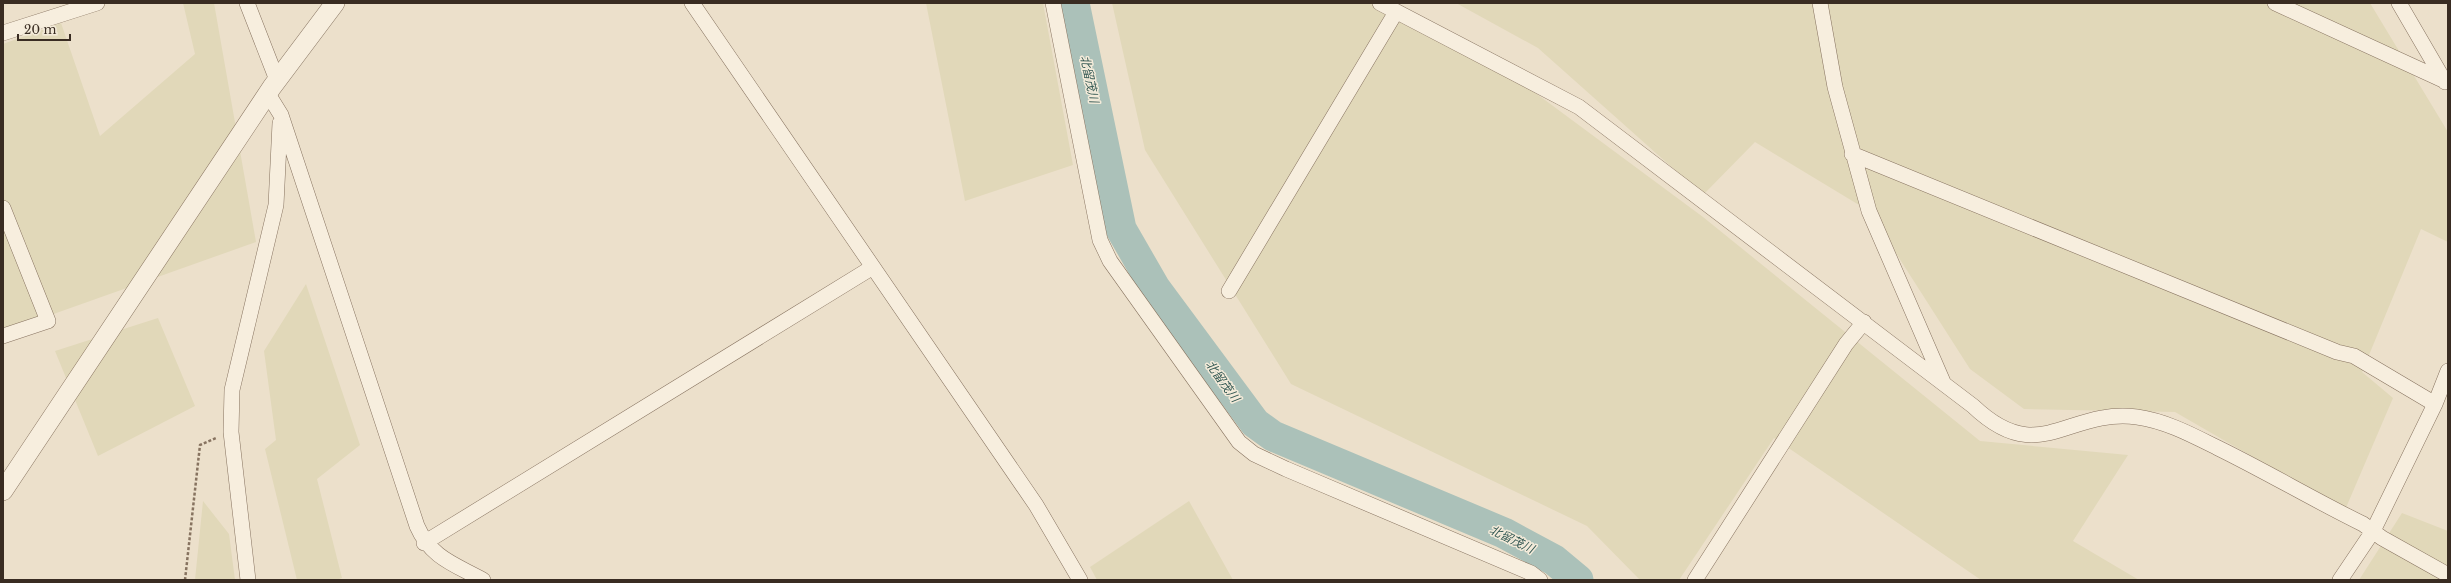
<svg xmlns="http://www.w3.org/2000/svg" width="2451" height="583" font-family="'Libre Baskerville','Noto Sans JP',serif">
	<rect width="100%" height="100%" fill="#ece0cb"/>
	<path fill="#e1d8b9" d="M183 3H214L256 242 3 332V44L61 23 100 136 195 54Z
		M926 3H1043L1073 165 965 201Z
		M1112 3H1378L1495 63 1703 217 1980 441 2128 455 2073 541 2139 580H1981L1774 438 1679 580H1640L1587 526 1291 384 1145 150Z
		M1456 3H2370L2448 132V242L2421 229 2362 372 2393 398 2345 510 2175 412 2024 409 1970 369 1869 211 1755 142 1703 195 1538 48Z
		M306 284 360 445 317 479 342 578 336 580H297L265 449 276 440 264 351Z
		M158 318 195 406 98 456 55 351Z
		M203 501 229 534 235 580H195Z
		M1189 501 1233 580H1097L1090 567Z
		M2402 513 2448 531V580H2359Z"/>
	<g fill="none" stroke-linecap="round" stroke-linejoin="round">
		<path stroke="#abc1b9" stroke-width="31" d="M1074 3 1121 229 1155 288 1255 423 1273 436 1504 533 1554 560 1578 580"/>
		<g stroke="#877360" stroke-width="16">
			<path id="minor" d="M247 3 277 80
				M692 3 1036 505 1080 580
				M1053 3 1100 240 1110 261 1239 442 1254 454 1286 469 1531 573 1540 580
				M1380 3 1579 107 1973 406C2039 469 2067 408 2137 417 2166 421 2192 435 2218 448 2267 472 2314 500 2363 524L2382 538 2448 575
				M1820 3 1835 87 1869 211 1943 382
				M2275 3 2445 81
				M2399 3 2445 82
				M3 33 97 3
				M268 94 281 115 417 526C431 558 454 564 483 580
				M1852 154 2337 352 2354 356 2435 404
				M3 208 48 321 3 336
				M1229 291 1396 12
				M424 543 873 267
				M248 580 231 432 232 390 276 205 280 123
				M1695 580 1846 344 1864 322
				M2340 580 2373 531 2435 404 2448 371"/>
		</g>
		<g stroke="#877360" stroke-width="20">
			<path id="tertiary" d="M3 491 272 87 335 3"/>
		</g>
		<path stroke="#877360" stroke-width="2.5" stroke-dasharray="3 2" stroke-linecap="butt" d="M185 580 200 445 216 438"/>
		<use href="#minor" stroke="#f7eede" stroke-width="15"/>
		<use href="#tertiary" stroke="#f7eede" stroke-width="19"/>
	</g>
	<g text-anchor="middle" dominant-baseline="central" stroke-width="3" stroke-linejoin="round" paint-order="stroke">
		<g font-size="12" font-style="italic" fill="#335853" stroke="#f4ebda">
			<text transform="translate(1090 79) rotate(78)">北留茂川</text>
			<text transform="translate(1223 381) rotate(54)">北留茂川</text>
			<text transform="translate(1512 539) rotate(26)">北留茂川</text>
		</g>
	</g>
	<rect width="2451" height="583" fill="none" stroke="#392c22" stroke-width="8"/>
	<path d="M18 34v6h52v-6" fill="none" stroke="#392c22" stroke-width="2"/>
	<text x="24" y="34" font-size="12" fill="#392c22" stroke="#f4ebda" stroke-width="3" paint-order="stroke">20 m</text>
</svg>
